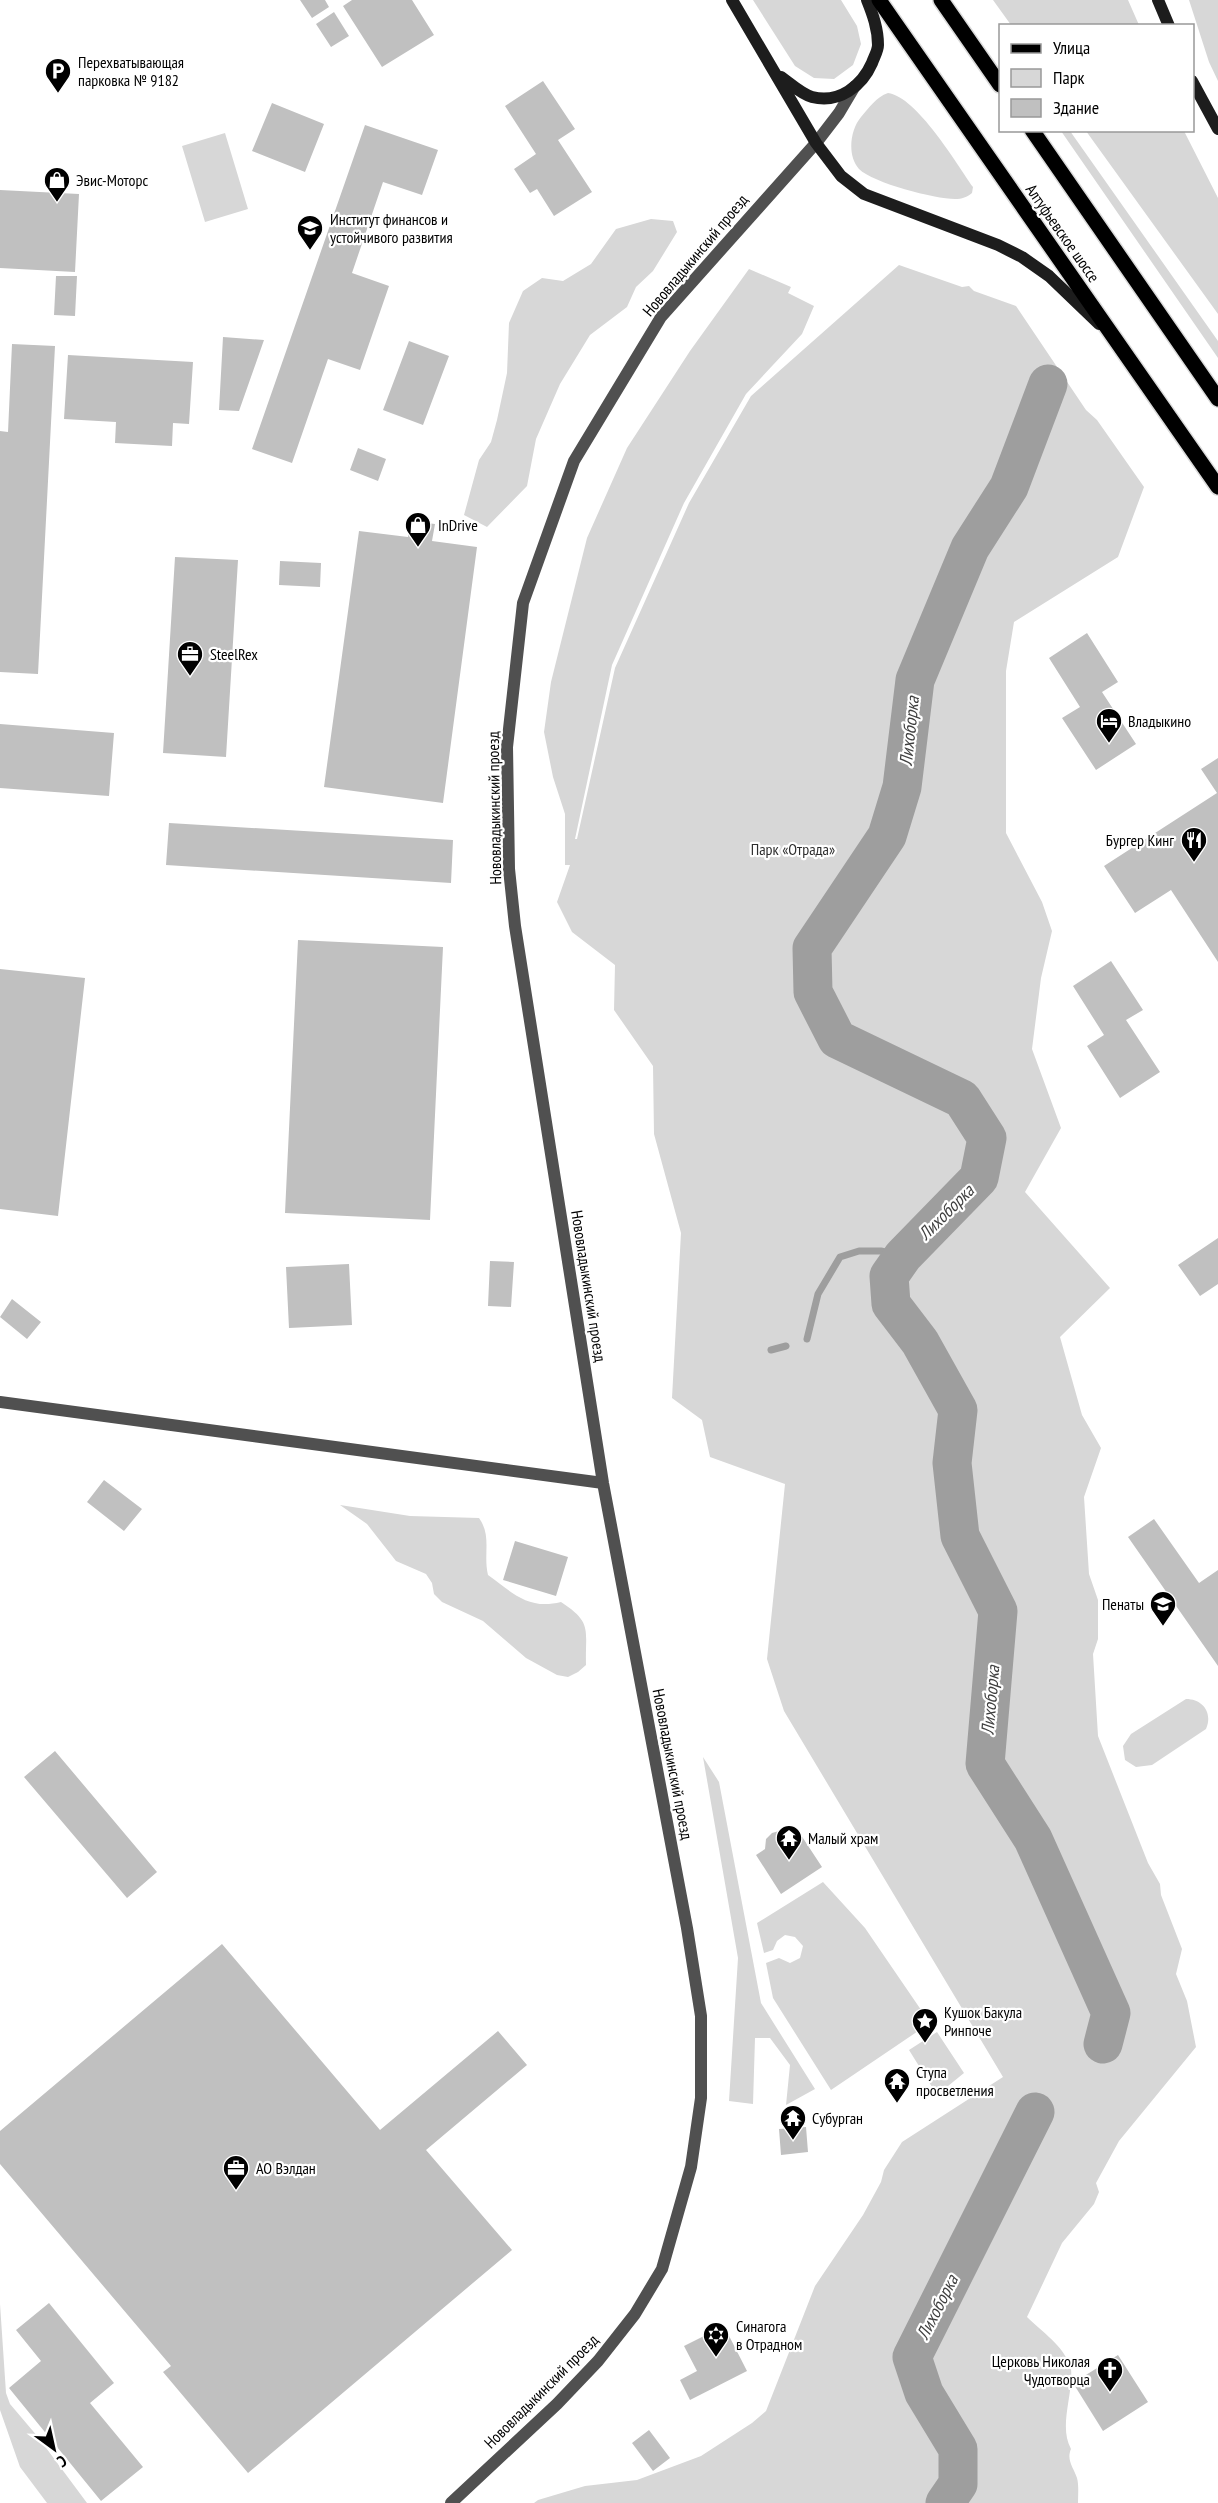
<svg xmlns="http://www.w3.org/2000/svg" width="1218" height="2503" font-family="'PT Sans Narrow',sans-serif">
	<rect width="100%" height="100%" fill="#fff"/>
	<path fill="#d7d7d7" d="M753 0H841L857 26 861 44 853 65 834 79 814 78 795 66Z
		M993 0H1128L1139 25H1011Z
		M1189 0H1218V81L1209 62Z
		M888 93C917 97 956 163 973 187L972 193C967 197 962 199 955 199 935 199 873 183 859 169 847 156 850 130 861 117 869 108 876 97 888 93Z
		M1061 131H1070L1218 341V358Z
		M1086 131H1184L1218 198V314Z
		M225 133 248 209 205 222 182 146Z
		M651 219 673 221 677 232 653 271 636 287 627 307 590 335 560 384 536 439 527 486 487 527 464 515 479 460 491 442 497 420 507 373 509 323 523 291 542 278 563 281 591 264 616 229Z
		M899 265 962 287 969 286 974 291 1016 306 1086 410 1097 420 1144 487 1118 557 1014 622 1006 671V833L1042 902 1052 931 1041 978 1032 1049 1061 1128 1025 1192 1110 1288 1060 1337 1082 1415 1101 1448 1084 1497 1089 1574 1098 1600V1639L1093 1654 1098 1736 1148 1863 1160 1884 1161 1895 1182 1949 1176 1974 1187 2001 1196 2047 1119 2141 1096 2183 1099 2192 1094 2204 1062 2243 1027 2317C1042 2332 1063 2345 1070 2366 1072 2370 1071 2376 1071 2380 1070 2403 1060 2429 1071 2449 1066 2460 1074 2468 1077 2478 1079 2485 1078 2495 1078 2503H534L538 2500 585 2486 637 2480 701 2456 752 2423 766 2411 815 2286 863 2215 881 2182 884 2170 902 2142 1003 2077 784 1711 767 1659 785 1484 710 1457 702 1420 672 1398 681 1233 654 1134 653 1066 614 1010 615 965 572 932 557 902 570 865H565V814L553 777 544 732 551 682 587 538 627 448 690 351 749 269 791 287 788 293 814 306 802 334 746 394 684 503 612 665 575 839H577L615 668 689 503 751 396Z
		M340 1505 410 1516 479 1518C492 1536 483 1554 488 1575 513 1593 528 1610 561 1602 593 1623 585 1629 586 1665L578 1672 568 1677 557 1675 526 1658 483 1621 442 1602 434 1594 432 1583 426 1574 396 1561 367 1524Z
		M1186 1699C1203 1699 1213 1713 1206 1729L1152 1765 1136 1767 1125 1760 1123 1746 1131 1734Z
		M703 1757 719 1782 761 2003 815 2089 786 2105 790 2065 770 2038H755L753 2104 729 2101 738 1958Z
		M823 1882 865 1928 930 2023 831 2090 773 1998 766 1963 779 1958 790 1963 800 1958 803 1946 795 1937 785 1935 777 1941 773 1950 764 1953 757 1923Z
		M937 2032 964 2073 937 2095 909 2050Z
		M0 2304 6 2393 10 2404 38 2437 87 2503H47L20 2467 0 2410Z"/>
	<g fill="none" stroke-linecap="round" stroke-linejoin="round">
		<path stroke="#9e9e9e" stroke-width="7" d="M807 1339 818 1294 840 1257 859 1251H881L903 1256
			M771 1350 786 1346"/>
		<path stroke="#9e9e9e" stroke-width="39" d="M1048 384 1009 487 970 548 915 680 902 787 887 836 812 948 813 992 837 1039 962 1099 987 1138 979 1178 903 1256 889 1276 891 1304 920 1342 958 1410 952 1463 960 1536 998 1611 985 1764 1033 1839 1111 2013 1103 2044
			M945 2503 958 2484V2449L924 2393 912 2357 1035 2112"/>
	</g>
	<path fill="#c0c0c0" d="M300 0H325L329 7 312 18Z
		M352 0H412L434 35 382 67 343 6Z
		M334 12 349 36 331 47 316 24Z
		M543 81 575 129 558 140 592 192 554 216 537 189 530 193 514 169 536 154 505 106Z
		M272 103 324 124 305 172 252 151Z
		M365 125 438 150 422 195 383 182 352 273 389 286 360 370 328 359 292 463 252 449Z
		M0 190 79 194 75 272 0 268Z
		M56 276H77L75 316 54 315Z
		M223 337 264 340 239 411 219 410Z
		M409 341 449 356 423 425 383 410Z
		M12 344 55 346 38 674 0 672V431L8 432Z
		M68 355 193 362 189 424 173 423 172 446 115 443 116 422 64 419Z
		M358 448 386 459 378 481 350 470Z
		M410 521 435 524 432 541 477 547 443 803 324 787 359 531 408 537Z
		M175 557 238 560 226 757 163 753Z
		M280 561 321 563 320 587 279 585Z
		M1087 633 1118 682 1102 692 1136 744 1096 770 1062 718 1080 707 1049 658Z
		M0 724 114 733 109 796 0 788Z
		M1218 758V962L1171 890 1135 913 1104 866 1217 793 1201 769Z
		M169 823 453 840 451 883 166 865Z
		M298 940 443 947 430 1220 285 1213Z
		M1111 961 1143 1010 1126 1020 1160 1072 1120 1098 1087 1046 1104 1035 1073 986Z
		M0 969 85 978 58 1216 0 1209Z
		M1218 1238V1284L1200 1296 1178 1265Z
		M490 1261 514 1262 511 1307 488 1306Z
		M349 1264 352 1325 289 1328 286 1267Z
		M12 1299 41 1322 27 1339 0 1317Z
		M104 1480 142 1509 124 1531 87 1502Z
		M1154 1519 1199 1583 1218 1570V1666L1128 1537Z
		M515 1541 568 1557 556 1596 503 1580Z
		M55 1751 157 1872 127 1898 24 1777Z
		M797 1829 822 1867 781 1894 756 1855 765 1849 766 1839 772 1833 779 1831 787 1835Z
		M222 1944 380 2130 498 2031 527 2065 426 2150 512 2250 248 2473 163 2372 171 2366 0 2164V2131Z
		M806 2127 808 2152 781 2155 779 2129Z
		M49 2303 114 2383 90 2403 143 2467 101 2501 9 2388 41 2361 16 2330Z
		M724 2326 747 2371 690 2400 680 2380 697 2371 684 2346Z
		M1118 2355 1148 2402 1103 2431 1073 2383Z
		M649 2430 670 2458 653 2471 632 2443Z"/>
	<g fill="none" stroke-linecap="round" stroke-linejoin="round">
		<g stroke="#dbdbdb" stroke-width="18">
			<path id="primary" d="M879 0 1218 487
				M941 0 1000 85
				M1032 130 1218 399"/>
		</g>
		<path stroke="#505050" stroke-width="12" d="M0 1402 603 1483
			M451 2503 557 2404 598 2361 635 2314 662 2269 691 2167 701 2098V2016L687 1928 603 1483 515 926 509 869 507 747 523 603 574 461 661 317 816 143 839 113 855 86"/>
		<path stroke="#1d1d1d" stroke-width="12" d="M732 0 816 143 841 176 864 194 998 245 1022 257 1049 276 1099 324
			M1158 0 1169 26
			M781 77C791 84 801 94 812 97 839 104 862 86 872 63 874 57 878 51 878 45 878 29 873 15 867 0
			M1192 81 1218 129"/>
		<use href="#primary" stroke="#000" stroke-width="15"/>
	</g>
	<defs>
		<g id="parking-pin" transform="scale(1.35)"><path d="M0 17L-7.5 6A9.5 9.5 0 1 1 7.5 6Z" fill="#000" stroke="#fff"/><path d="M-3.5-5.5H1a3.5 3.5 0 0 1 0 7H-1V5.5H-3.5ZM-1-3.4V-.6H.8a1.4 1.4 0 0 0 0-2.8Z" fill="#fff"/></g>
		<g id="shop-pin" transform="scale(1.35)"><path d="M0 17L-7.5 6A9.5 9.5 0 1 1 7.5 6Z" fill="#000" stroke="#fff"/><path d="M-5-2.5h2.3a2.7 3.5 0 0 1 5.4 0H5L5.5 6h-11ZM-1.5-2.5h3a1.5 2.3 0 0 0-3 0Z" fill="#fff"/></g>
		<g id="university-pin" transform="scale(1.35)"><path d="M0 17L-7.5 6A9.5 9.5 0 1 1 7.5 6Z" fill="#000" stroke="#fff"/><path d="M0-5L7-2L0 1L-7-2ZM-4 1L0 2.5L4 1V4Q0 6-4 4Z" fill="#fff"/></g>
		<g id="office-pin" transform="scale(1.35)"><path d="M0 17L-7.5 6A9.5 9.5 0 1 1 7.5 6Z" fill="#000" stroke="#fff"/><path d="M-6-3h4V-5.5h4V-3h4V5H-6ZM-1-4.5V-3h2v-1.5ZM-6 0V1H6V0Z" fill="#fff"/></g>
		<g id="hotel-pin" transform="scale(1.35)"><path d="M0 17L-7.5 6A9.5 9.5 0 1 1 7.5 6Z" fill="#000" stroke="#fff"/><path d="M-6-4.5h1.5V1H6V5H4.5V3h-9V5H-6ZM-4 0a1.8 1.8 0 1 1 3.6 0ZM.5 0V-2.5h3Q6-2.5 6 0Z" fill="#fff"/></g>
		<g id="restaurant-pin" transform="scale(1.35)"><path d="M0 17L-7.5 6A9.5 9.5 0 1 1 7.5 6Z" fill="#000" stroke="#fff"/><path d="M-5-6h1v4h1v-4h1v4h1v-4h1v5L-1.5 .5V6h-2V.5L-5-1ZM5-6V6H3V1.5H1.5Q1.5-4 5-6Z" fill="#fff"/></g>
		<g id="school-pin" transform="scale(1.35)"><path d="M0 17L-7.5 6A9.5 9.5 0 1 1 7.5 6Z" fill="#000" stroke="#fff"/><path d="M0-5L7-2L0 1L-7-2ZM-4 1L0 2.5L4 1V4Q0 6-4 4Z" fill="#fff"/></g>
		<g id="temple-pin" transform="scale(1.35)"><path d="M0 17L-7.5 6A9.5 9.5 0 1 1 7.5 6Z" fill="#000" stroke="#fff"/><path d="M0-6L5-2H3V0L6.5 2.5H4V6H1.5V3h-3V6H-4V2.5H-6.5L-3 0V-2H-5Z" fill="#fff"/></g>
		<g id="sight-pin" transform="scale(1.35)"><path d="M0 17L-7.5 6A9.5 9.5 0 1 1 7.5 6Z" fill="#000" stroke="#fff"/><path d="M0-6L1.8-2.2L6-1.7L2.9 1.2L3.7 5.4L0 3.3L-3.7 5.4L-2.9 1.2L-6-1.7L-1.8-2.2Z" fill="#fff"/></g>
		<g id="synagogue-pin" transform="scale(1.35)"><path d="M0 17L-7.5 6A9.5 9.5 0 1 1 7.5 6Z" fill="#000" stroke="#fff"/><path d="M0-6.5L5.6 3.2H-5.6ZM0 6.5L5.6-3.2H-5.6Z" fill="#fff"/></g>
		<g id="church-pin" transform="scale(1.35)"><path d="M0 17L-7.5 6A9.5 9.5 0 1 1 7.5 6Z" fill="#000" stroke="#fff"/><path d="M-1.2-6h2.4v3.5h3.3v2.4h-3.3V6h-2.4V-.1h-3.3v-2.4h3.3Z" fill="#fff"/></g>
	</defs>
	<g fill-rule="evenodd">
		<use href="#parking-pin" x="58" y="71"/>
		<use href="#shop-pin" x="57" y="180"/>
		<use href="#university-pin" x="310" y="228"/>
		<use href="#shop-pin" x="418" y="525"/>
		<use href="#office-pin" x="190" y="654"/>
		<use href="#hotel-pin" x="1109" y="721"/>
		<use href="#restaurant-pin" x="1194" y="840"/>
		<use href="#school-pin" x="1163" y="1604"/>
		<use href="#temple-pin" x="789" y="1838"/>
		<use href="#sight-pin" x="925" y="2021"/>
		<use href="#temple-pin" x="897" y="2081"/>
		<use href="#temple-pin" x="793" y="2118"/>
		<use href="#office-pin" x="236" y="2168"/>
		<use href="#synagogue-pin" x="716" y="2335"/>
		<use href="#church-pin" x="1110" y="2370"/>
	</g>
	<g text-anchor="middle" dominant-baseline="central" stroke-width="4.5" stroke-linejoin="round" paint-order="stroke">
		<g font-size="16" fill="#000" stroke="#fff" text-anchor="start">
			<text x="78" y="62">Перехватывающая<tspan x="78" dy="18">парковка № 9182</tspan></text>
			<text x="76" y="180">Эвис-Моторс</text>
			<text x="330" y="219">Институт финансов и<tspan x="330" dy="18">устойчивого развития</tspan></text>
			<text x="438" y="525">InDrive</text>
			<text x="210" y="654">SteelRex</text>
			<text x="1128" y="721">Владыкино</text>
			<text x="1174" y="840" text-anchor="end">Бургер Кинг</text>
			<text x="1144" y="1604" text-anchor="end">Пенаты</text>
			<text x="808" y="1838">Малый храм</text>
			<text x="944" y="2012">Кушок Бакула<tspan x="944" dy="18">Ринпоче</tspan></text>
			<text x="916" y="2072">Ступа<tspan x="916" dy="18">просветления</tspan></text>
			<text x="812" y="2118">Субурган</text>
			<text x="256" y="2168">АО Вэлдан</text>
			<text x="736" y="2326">Синагога<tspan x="736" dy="18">в Отрадном</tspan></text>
			<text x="1090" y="2361" text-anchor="end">Церковь Николая<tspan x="1090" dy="18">Чудотворца</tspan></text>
		</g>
		<g font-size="16" fill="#000" stroke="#fff">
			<text transform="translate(1063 233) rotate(55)">Алтуфьевское шоссе</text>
			<text transform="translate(695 255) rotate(-50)">Нововладыкинский проезд</text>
			<text transform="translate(494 808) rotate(-91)">Нововладыкинский проезд</text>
			<text transform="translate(589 1286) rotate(81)">Нововладыкинский проезд</text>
			<text transform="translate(673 1764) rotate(79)">Нововладыкинский проезд</text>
			<text transform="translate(541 2391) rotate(-45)">Нововладыкинский проезд</text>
		</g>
		<g font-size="16" fill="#2e2e2e" stroke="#fff">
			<text x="793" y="849">Парк «Отрада»</text>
		</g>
		<g font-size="18" font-style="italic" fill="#3f3f3f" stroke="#fff">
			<text transform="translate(909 731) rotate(-84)">Лихоборка</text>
			<text transform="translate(946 1212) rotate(-45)">Лихоборка</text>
			<text transform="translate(990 1700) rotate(-85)">Лихоборка</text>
			<text transform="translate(937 2307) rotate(-63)">Лихоборка</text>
		</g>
	</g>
	<rect x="999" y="24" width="195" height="108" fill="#ffffff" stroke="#999999" stroke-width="1.5"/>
	<rect x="1011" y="44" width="30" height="9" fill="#000000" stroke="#999999" stroke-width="1.5"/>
	<text x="1053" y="54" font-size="18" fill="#000000">Улица</text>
	<rect x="1011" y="69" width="30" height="18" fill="#d7d7d7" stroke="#999999" stroke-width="1.5"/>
	<text x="1053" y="84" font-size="18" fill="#000000">Парк</text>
	<rect x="1011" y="99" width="30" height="18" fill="#c0c0c0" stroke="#999999" stroke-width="1.5"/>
	<text x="1053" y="114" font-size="18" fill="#000000">Здание</text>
	<g transform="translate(54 2449) rotate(147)" stroke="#ffffff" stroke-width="4.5" paint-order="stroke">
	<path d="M0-4.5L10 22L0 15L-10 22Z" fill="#000000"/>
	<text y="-9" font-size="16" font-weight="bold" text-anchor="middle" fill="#000000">С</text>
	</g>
</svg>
